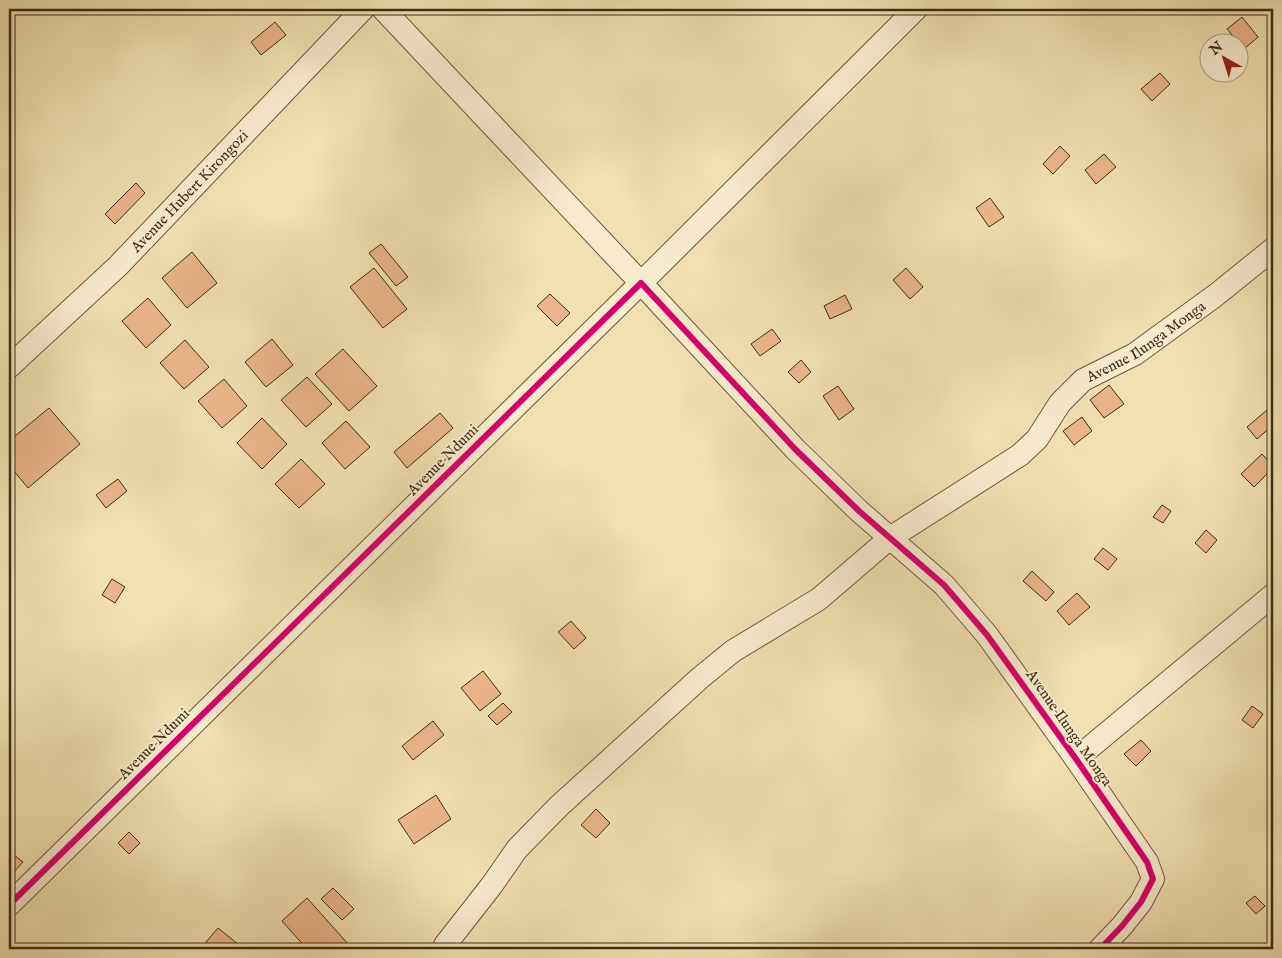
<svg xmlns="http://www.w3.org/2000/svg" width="1282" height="958" font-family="'IM FELL English',serif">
	<rect width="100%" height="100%" fill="#f2e0b2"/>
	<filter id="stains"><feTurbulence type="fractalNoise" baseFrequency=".004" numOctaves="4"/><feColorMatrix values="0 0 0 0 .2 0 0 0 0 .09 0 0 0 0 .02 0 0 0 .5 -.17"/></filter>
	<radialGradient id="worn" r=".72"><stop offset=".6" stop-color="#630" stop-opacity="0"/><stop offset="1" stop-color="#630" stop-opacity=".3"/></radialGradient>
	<path fill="#eab58a" stroke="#3d2c14" d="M1242 17 1258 37 1244 49 1227 29Z
		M275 22 286 35 261 55 251 42Z
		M1160 73 1170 84 1152 101 1141 89Z
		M1060 146 1070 156 1053 174 1043 164Z
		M1104 154 1116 167 1096 184 1085 170Z
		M136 183 145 193 115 224 105 214Z
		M990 198 1004 217 989 227 976 208Z
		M381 244 408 277 396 286 369 253Z
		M192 252 217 283 187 308 162 278Z
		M374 268 407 309 383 328 350 287Z
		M906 268 923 287 910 299 893 280Z
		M550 294 570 313 557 326 537 306Z
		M845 295 852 309 830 319 824 306Z
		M148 298 171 325 146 348 122 321Z
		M772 329 781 341 760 356 751 344Z
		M272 339 293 365 266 387 245 362Z
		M185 340 209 367 184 389 160 363Z
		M343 349 377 386 349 411 315 374Z
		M801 360 811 372 799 383 788 372Z
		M307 377 332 404 306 427 281 400Z
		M224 379 247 406 222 428 198 401Z
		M1109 385 1124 404 1104 418 1090 400Z
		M838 386 854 409 839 420 823 396Z
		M1273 405V425L1257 439 1247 427Z
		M49 408 80 444 28 488 9 465V454L11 452 9 448V441Z
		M440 413 453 428 407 468 394 452Z
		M1082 417 1092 431 1074 445 1063 431Z
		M262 418 287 444 262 469 237 443Z
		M346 421 370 447 345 469 322 443Z
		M1262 454 1273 466V468L1254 487 1241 474Z
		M301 459 325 484 299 508 275 484Z
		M118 479 127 491 106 508 96 495Z
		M1162 505 1171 511 1163 523 1153 517Z
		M1206 530 1217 540 1206 553 1195 543Z
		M1103 548 1117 559 1108 570 1094 559Z
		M1032 571 1054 592 1046 601 1023 581Z
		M112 579 125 587 115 603 102 595Z
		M1077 593 1090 607 1069 625 1057 611Z
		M571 621 586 638 574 649 558 632Z
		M483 671 501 694 480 711 461 688Z
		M503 703 512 712 497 725 488 716Z
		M1252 706 1263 714 1253 728 1242 720Z
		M433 721 444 735 413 760 402 746Z
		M1141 740 1151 751 1136 766 1124 754Z
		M436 795 451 819 414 844 398 820Z
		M596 809 610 823 596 838 581 825Z
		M129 832 140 843 129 854 118 843Z
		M9 851 23 862 13 873 9 869Z
		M333 888 354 909 342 920 321 899Z
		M1255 896 1265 906 1256 914 1246 903Z
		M307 898 349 945 343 949H305L306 948 282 921Z
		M218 928 238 944 234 949H215L206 942Z"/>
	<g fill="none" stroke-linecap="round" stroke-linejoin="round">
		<g stroke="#6a593c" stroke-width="24">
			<g id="street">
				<path d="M383 9 641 283 916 9"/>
				<path id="s1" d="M9 367 118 266 363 9"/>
				<path d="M1076 759 1273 595"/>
				<path d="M9 905 641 283 795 449 859 511 944 585 987 635 1076 759 1147 862 1153 879 1141 902 1122 926 1100 949"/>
				<path id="s2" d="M445 945 492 885 517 849 559 806 700 678 733 651 819 599 890 538 1020 455 1037 439 1060 403 1083 380 1135 354 1216 295 1273 249"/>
			</g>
		</g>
		<use href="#street" stroke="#f7ebcd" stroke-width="22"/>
		<g stroke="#f7ebcd" stroke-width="9">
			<path id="cycleway" d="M9 905 641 283 795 449 859 511 944 585 987 635 1076 759 1147 862 1153 879 1141 902 1122 926 1100 949"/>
		</g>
		<use href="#cycleway" stroke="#d6006c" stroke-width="6"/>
	</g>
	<g text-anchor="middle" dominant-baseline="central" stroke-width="4" stroke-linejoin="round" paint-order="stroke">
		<g font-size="15" fill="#3d2c14" stroke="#f7ebcd">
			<text stroke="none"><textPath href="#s1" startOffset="252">Avenue Hubert Kirongozi</textPath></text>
			<text stroke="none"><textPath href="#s2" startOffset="934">Avenue Ilunga Monga</textPath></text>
			<text transform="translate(443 460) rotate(-45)">Avenue Ndumi</text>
			<text transform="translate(1069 728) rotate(55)">Avenue Ilunga Monga</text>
			<text transform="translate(154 744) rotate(-45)">Avenue Ndumi</text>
		</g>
	</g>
	<rect width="1282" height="958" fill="none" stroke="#f2e0b2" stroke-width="30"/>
	<rect x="10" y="10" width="1262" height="938" fill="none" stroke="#3d2c14" stroke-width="2.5"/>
	<rect x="15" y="15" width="1252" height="928" fill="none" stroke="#3d2c14"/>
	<g transform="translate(1224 58) rotate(321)"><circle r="24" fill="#f7ebcd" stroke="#ad9f83"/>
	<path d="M0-4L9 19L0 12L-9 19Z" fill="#8f2418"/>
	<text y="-8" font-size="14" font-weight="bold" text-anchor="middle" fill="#3d2c14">N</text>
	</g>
	<rect width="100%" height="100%" filter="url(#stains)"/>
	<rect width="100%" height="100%" fill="url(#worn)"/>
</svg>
